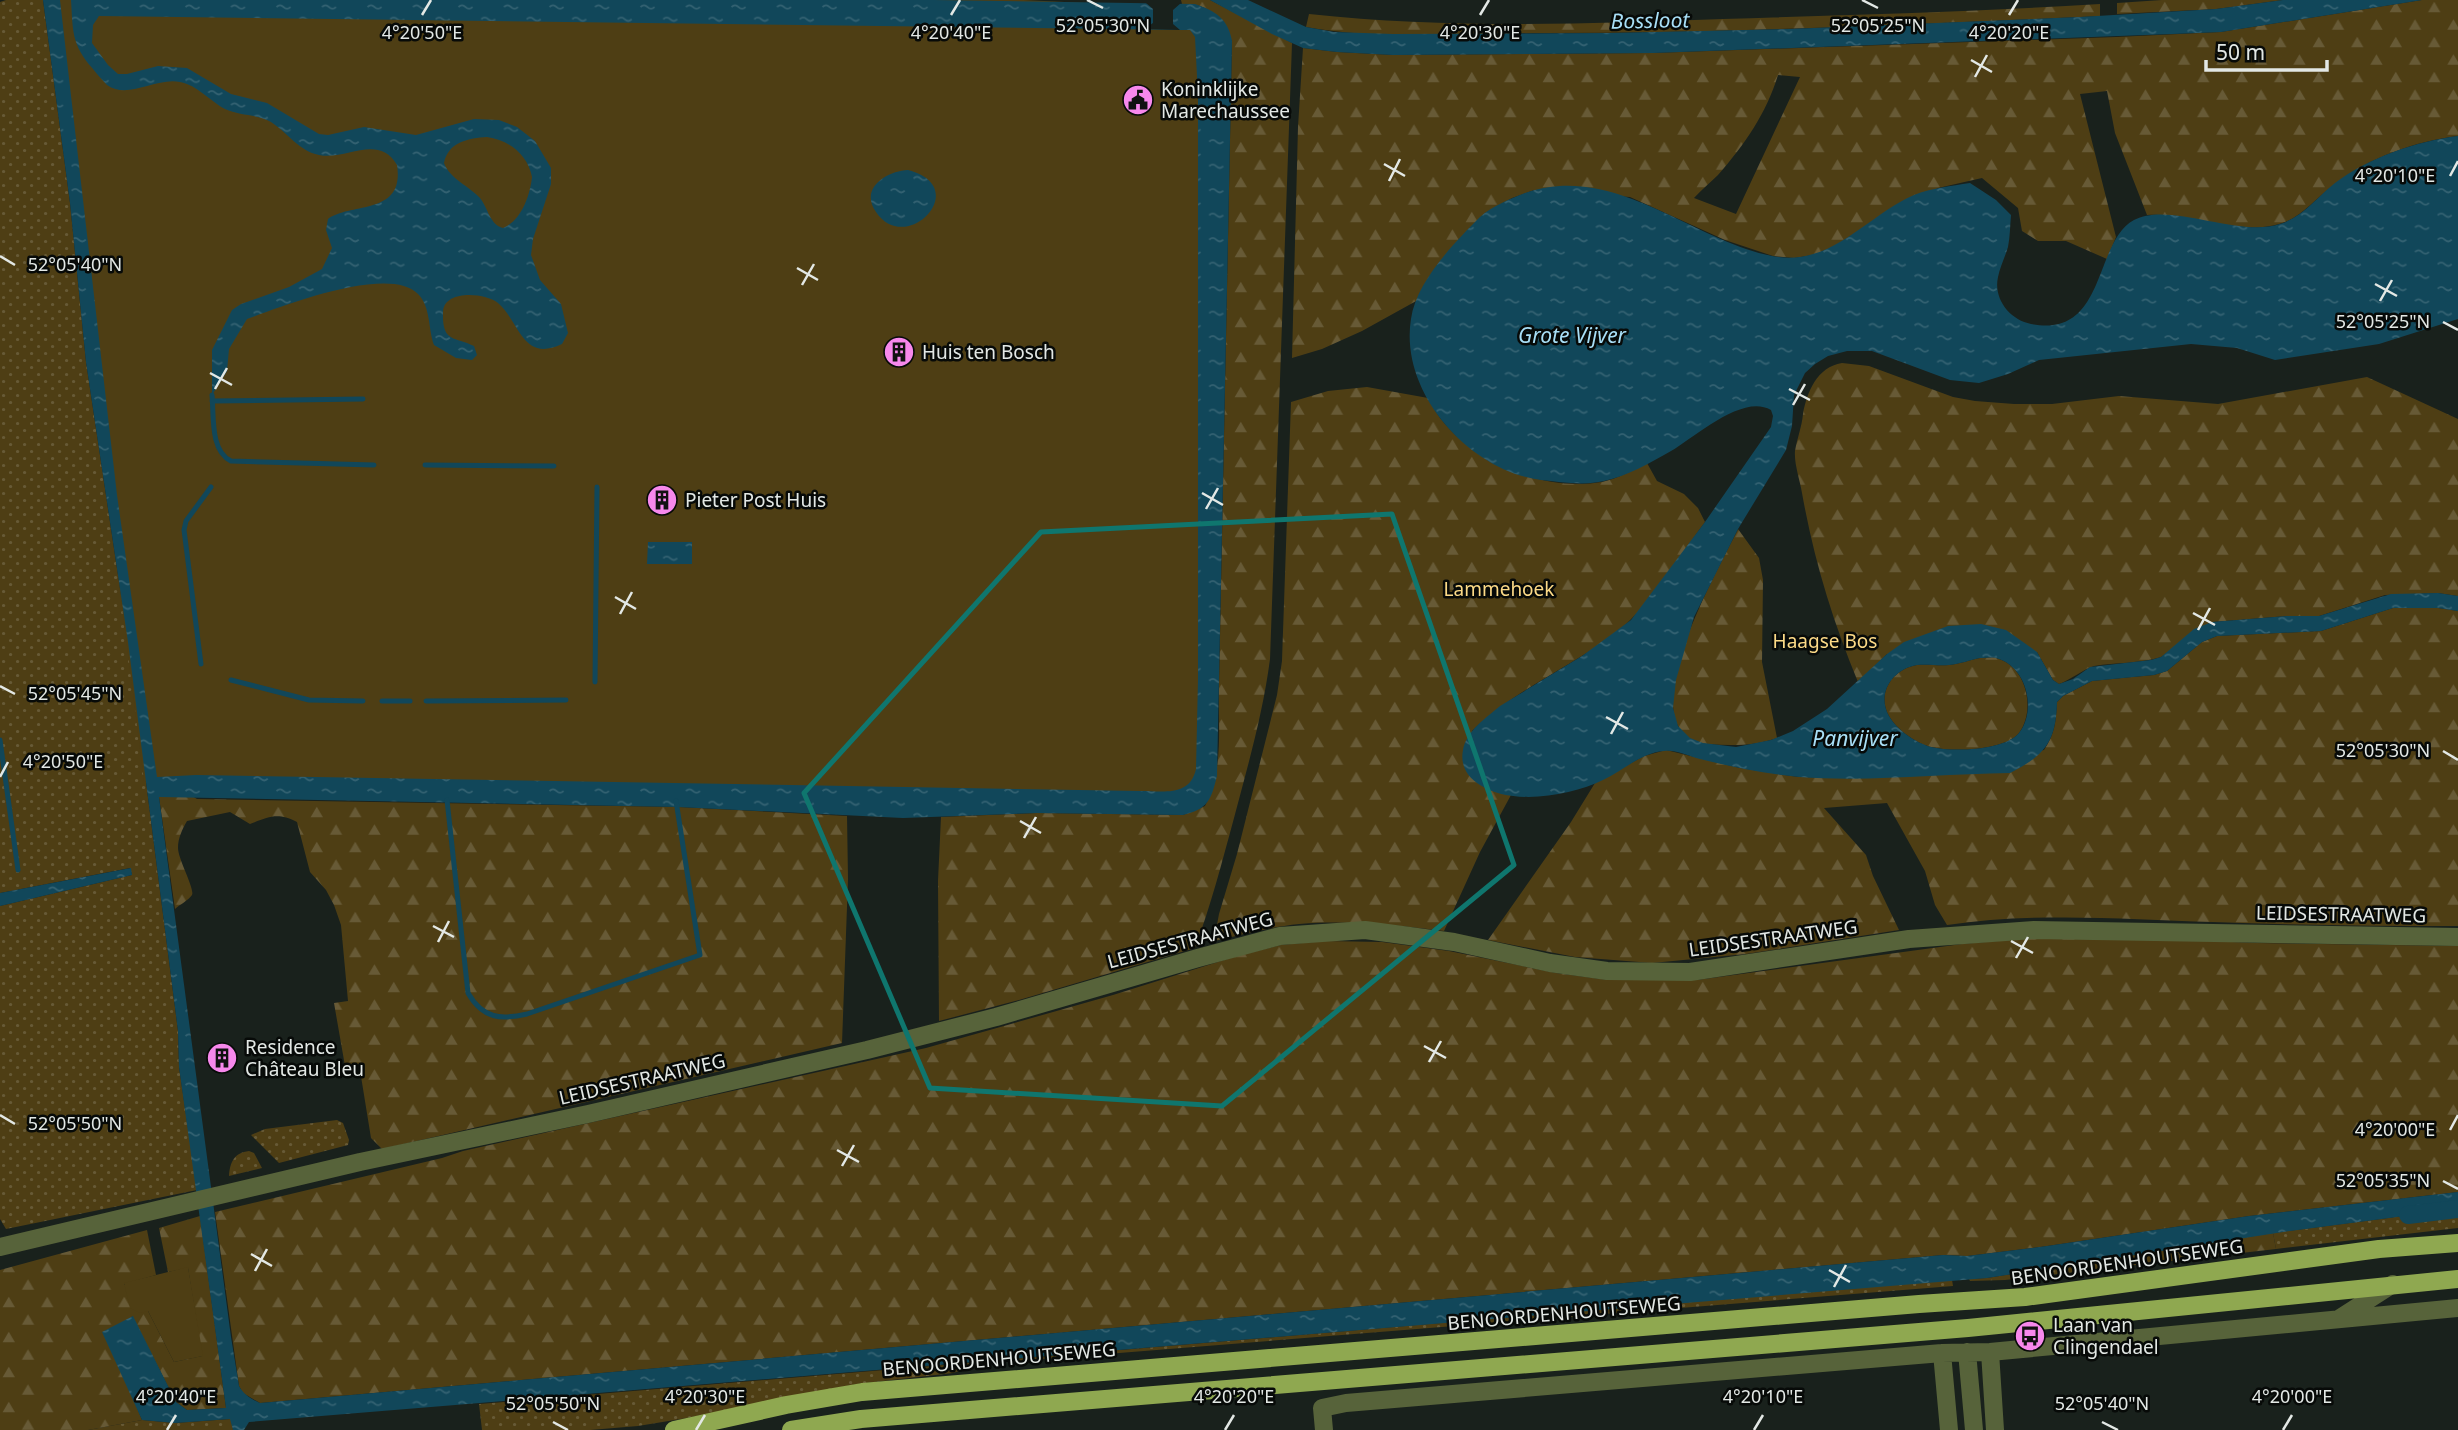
<svg xmlns="http://www.w3.org/2000/svg" width="2458" height="1430" font-family="'Noto Sans',sans-serif">
	<defs>
		<pattern id="grass-dots" width="8" height="8" patternUnits="userSpaceOnUse" patternTransform="scale(1.75)"><rect width="8" height="8" fill="#4e3e14"/><path d="M2 2h.1M6 6h.1" fill="none" stroke="#675a36" stroke-width="1.8" stroke-linecap="round"/></pattern>
		<pattern id="forest-firs" width="22" height="20" patternUnits="userSpaceOnUse" patternTransform="scale(1.75)"><rect width="22" height="20" fill="#4e3e14"/><path d="M5 1l3.5 6h-7zM16 11l3.5 6h-7z" fill="#675a36"/></pattern>
		<pattern id="water-ripples" width="26" height="14" patternUnits="userSpaceOnUse" patternTransform="scale(1.75)"><rect width="26" height="14" fill="#11475a"/><path d="M2 4q2-2 4 0t4 0M15 11q2-2 4 0t4 0" fill="none" stroke="#346272"/></pattern>
	</defs>
	<rect width="100%" height="100%" fill="#19211c"/>
	<path fill="url(#grass-dots)" d="M6 0H43L70 203 86 362 128 642 178 1031 179 1067 197 1190 6 1229 0 1219V906L132 875 130 868 0 893V2Z
		M337 1120 343 1123 349 1140 348 1145 279 1163 251 1135 265 1129Z
		M249 1151 254 1153 262 1168 229 1176C230 1162 234 1153 249 1151Z
		M2458 1209V1228L2276 1249 2273 1233Z
		M1952 1280 1953 1286 981 1364 953 1373 857 1384 687 1418 638 1426 590 1430H482L479 1404Z
		M231 1419 233 1430H88L142 1420 175 1423Z"/>
	<path fill="url(#forest-firs)" fill-rule="evenodd" d="M1181 0H1210L1292 43 1270 659C1263 713 1248 765 1234 818 1222 862 1211 905 1195 948L1019 1000 939 1021 938 881 941 817 1037 813 1183 815 1205 806C1224 770 1218 726 1219 687L1232 41C1217 18 1212 3 1182 4Z
		M2162 0H2283L2216 9 2117 14V3Z
		M2422 0H2458V136C2416 141 2368 158 2335 184 2316 197 2302 218 2279 224 2241 236 2189 212 2147 215L2115 133 2107 91 2080 94 2116 237 2107 259 2066 241H2038L2022 231 2018 208 1982 178 1938 188 1830 249 1819 254 1794 258 1773 256 1725 240 1630 197 1534 190 1512 198 1485 213 1424 285 1418 300 1362 331 1322 349 1292 358 1298 127 1303 48 1337 52 1393 55 1653 53 2116 37 2221 32ZM1778 75 1800 77 1736 214 1694 198C1701 190 1710 183 1718 175 1745 144 1766 114 1778 75Z
		M2100 4V16L2080 17C1901 25 1723 33 1544 33 1465 33 1384 41 1306 27L1309 14C1446 29 1585 24 1723 19 1848 15 1974 12 2100 4Z
		M1842 363 1869 366 1953 397 1975 401 2014 404H2052L2119 396 2218 404 2367 377 2458 419V596L2438 593 2385 595 2319 616H2287L2212 622 2161 657C2139 664 2116 662 2094 666 2086 668 2070 680 2059 684L2053 680 2037 652 1887 654 1858 682C1832 619 1814 560 1802 493 1800 480 1794 464 1795 451 1797 439 1802 426 1803 414 1807 392 1817 367 1842 363Z
		M1367 387 1428 398C1456 457 1539 493 1602 482 1617 479 1633 470 1647 463L1657 481 1684 494 1698 508 1705 522C1677 559 1652 605 1614 634 1568 669 1514 690 1472 731L1506 794 1511 795 1480 852 1444 931C1395 925 1348 920 1299 924 1270 927 1242 935 1214 941L1219 914 1237 854 1277 695 1282 661 1291 402 1328 391Z
		M1738 529 1759 558 1763 580 1762 662 1777 738C1755 746 1732 746 1708 744 1621 734 1721 566 1738 529Z
		M2393 608H2438L2458 611V926C2376 926 2295 925 2213 922 2125 919 2034 912 1947 925L1935 905 1925 871 1887 803 1824 808 1866 855 1873 876 1899 930 1746 954 1652 963 1575 957 1488 940 1571 822 1595 783 1644 756 1666 750 1740 768 1798 777 1859 778 1929 775 2044 750C2055 734 2056 721 2057 702L2063 696 2092 681 2154 675 2167 671 2202 642 2217 636 2321 631Z
		M1980 658C1985 658 1992 657 1996 658 2027 666 2036 710 2019 733 2004 751 1952 752 1931 747 1916 743 1897 730 1889 716 1876 693 1893 669 1917 665 1927 664 1939 666 1949 665 1960 664 1970 660 1980 658Z
		M192 796 197 799 678 807 847 816 848 879 842 1043 382 1149 371 1138 359 1064 345 1066 334 1003 348 1001 341 925 334 905 326 890 310 872 297 822C277 812 269 817 250 824L230 812 187 821C182 830 178 838 178 848 178 859 195 889 192 895 189 900 179 905 175 909L159 797Z
		M2109 937 2256 943 2458 946V1192L2249 1216 2047 1246 1967 1256 1943 1255 521 1380 260 1403 243 1393 239 1386 215 1212 442 1158 463 1151 926 1048 1113 995 1237 956 1281 945 1325 941 1382 942 1449 951 1556 973 1608 980H1697L1962 944 2034 938Z
		M200 1216 226 1408 187 1410 176 1402 132 1316 125 1379 142 1420 88 1430H0V1270L147 1230 156 1275 124 1284 148 1311 174 1362 202 1356 188 1268 168 1272 159 1228Z
		M2273 1233 2276 1249 2005 1280 1970 1281 1969 1279 1987 1278Z"/>
	<path fill="#4e3e14" d="M46 0H1024L1207 9 1198 800 286 782 144 781Z
		M188 1267 203 1356 174 1362 148 1311 140 1313 130 1308 124 1283Z"/>
	<path fill="url(#water-ripples)" fill-rule="evenodd" d="M43 0H60L117 495 157 777 196 775 1141 791C1163 791 1190 797 1196 769L1198 679V96L1195 37 1190 30H1183L99 16 93 25 92 43 108 65 118 74H127L158 66 187 68 231 94 267 103 319 134 328 135 364 127 416 135 474 119 499 120 517 127 535 141 551 168V184L533 239 531 255 540 280 561 304 568 333 562 344C522 363 520 322 498 303 486 293 444 289 443 312 442 343 454 336 474 346L477 355 472 360 456 358 434 345C428 329 431 307 418 294 390 264 282 306 247 319L229 349 227 371 212 395V350L232 310 241 304 289 287 322 269 332 248 326 230 328 219C351 202 405 216 397 165 378 133 346 161 319 155 299 151 288 133 271 122 257 114 240 116 225 109 210 101 197 85 180 82 156 77 128 100 107 85 102 80 97 74 93 69 71 44 73 31 71 0H934L1195 4C1215 11 1228 18 1232 41L1217 776C1211 800 1208 809 1183 815L1037 813 903 818 678 807 159 797 231 1337 239 1386C244 1395 251 1399 260 1403L521 1380 1943 1255 1967 1256 2047 1246 2249 1216 2458 1192V1209L2290 1231 1987 1278 249 1422 244 1430H233L230 1419 175 1423 142 1420 102 1332 133 1316 176 1402 187 1410 226 1408 179 1067 178 1031 128 642 86 362 70 203ZM487 137C509 140 528 155 532 177 530 196 521 221 503 228 490 225 488 208 480 198 469 186 450 179 444 163 448 142 469 138 487 137Z
		M1210 0H1248L1306 27 1334 32 1393 34 1610 33 1790 29 2080 17 2216 9 2283 0H2422L2221 32 2172 34 1653 53 1393 55 1337 52 1303 48 1272 34Z
		M2458 136V319L2379 344 2275 360 2237 348 2191 344 2039 360 2008 374 1979 383 1950 380 1872 351H1847L1828 356 1815 364 1805 373 1794 395 1792 426 1786 450 1738 529 1694 617 1676 680 1673 708 1678 726 1690 738 1703 743 1736 747 1771 740 1793 731 1827 709 1887 654 1904 642 1948 626 1981 624 2006 630 2037 652 2053 680 2059 684 2073 679 2090 667 2151 660 2161 657 2194 629 2212 622 2287 616H2319L2391 594 2438 593 2458 596V611L2438 608H2393L2321 631 2217 636 2202 642 2167 671 2154 675 2092 681 2063 696 2057 702C2056 742 2045 755 2010 773 1940 774 1869 782 1799 777 1766 774 1732 767 1700 759 1689 756 1675 749 1664 751 1640 753 1623 771 1603 780 1570 796 1512 806 1480 785 1467 777 1460 765 1463 750 1466 731 1486 718 1500 706L1582 656 1631 620 1705 522 1771 427 1773 416 1771 410C1743 393 1695 437 1671 451 1650 463 1627 476 1604 481 1584 486 1560 482 1541 480 1470 471 1399 393 1411 319 1416 282 1454 243 1480 217 1492 206 1510 199 1525 193 1614 162 1689 239 1772 256 1830 268 1866 216 1914 195 1932 188 1951 186 1970 183L1996 200 2011 215C2010 226 2010 237 2008 247 2005 257 2000 267 1998 277 1993 299 2010 320 2031 324 2107 339 2093 242 2134 220 2170 201 2238 238 2280 224 2303 217 2317 197 2335 183 2368 158 2417 141 2458 136ZM1980 658C1985 658 1992 657 1996 658 2027 666 2037 710 2019 733 2004 751 1952 752 1931 747 1916 743 1897 730 1889 716 1876 693 1893 669 1917 665 1928 664 1939 666 1949 665 1960 664 1970 660 1980 658Z
		M908 170C974 187 906 257 876 212 859 188 887 171 908 170Z
		M648 542H692V564H647Z
		M131 868 132 875 0 906V893Z"/>
	<path fill="#19211c" d="M1146 3H1181L1173 10V24L1180 30 1144 29 1153 23V9Z"/>
	<g fill="none" stroke-linecap="round" stroke-linejoin="round">
		<path stroke="#11475a" stroke-width="5" d="M212 395C214 416 210 451 231 461L374 465
			M212 401 363 399
			M425 465 554 466
			M201 664 184 530 186 521 211 487
			M231 680 309 700 363 701
			M595 682 597 487
			M382 701H410
			M426 701 566 700
			M0 740 18 870
			M447 800 468 993C483 1019 501 1020 527 1014L700 955 676 801"/>
		<path stroke="#11475a" stroke-width="18" d="M2408 1215 2458 1209"/>
		<path stroke="#57633a" stroke-width="18" d="M0 1247 360 1162 588 1114 867 1050 996 1017 1198 958 1280 936 1365 930 1454 942 1550 963 1607 971 1690 972 1909 939 2034 930 2458 937
			M2340 1318 2393 1284
			M1967 1352 1974 1430
			M1990 1352 1995 1430
			M1942 1353 1949 1430
			M1324 1430 1322 1408 1346 1403 1942 1353 1990 1352 2458 1308"/>
		<path stroke="#8fa850" stroke-width="18" d="M674 1430 786 1405 862 1392 1919 1304 2025 1297 2379 1249 2458 1243
			M791 1430 861 1419 1968 1328 2458 1279"/>
	</g>
	<path fill="none" stroke="#0f766e" stroke-width="5" stroke-linejoin="round" d="M1392 514 1514 865 1222 1106 930 1088 804 793 1041 532Z"/>
	<path fill="none" stroke="#e3e8e5" stroke-width="2.5" d="M1087 0 1103 8M1862 0 1878 8M422 15 431 0M951 15 960 0M1480 15 1489 0M2009 15 2018 0M1971 60 1992 72M1975 77 1987 55M1384 164 1405 176M2450 176 2458 161M1389 181 1400 159M0 256 15 265M797 268 818 280M2375 284 2397 296M802 285 814 264M2380 301 2392 280M2443 322 2458 330M210 373 232 385M215 389 227 368M1789 389 1810 400M1793 405 1805 384M1202 493 1223 505M1206 509 1218 488M615 597 636 609M2193 613 2215 625M620 614 632 592M2198 630 2210 608M0 686 15 694M1606 717 1628 729M1611 734 1623 712M2443 751 2458 760M0 777 8 762M1020 821 1041 833M1024 838 1036 817M433 926 454 937M2011 941 2033 953M438 942 449 921M2016 958 2028 937M1424 1046 1446 1058M1429 1062 1441 1041M0 1115 15 1124M2450 1130 2458 1115M837 1150 859 1162M842 1166 854 1145M2443 1181 2458 1189M251 1254 272 1266M1829 1270 1850 1282M255 1271 267 1249M1834 1287 1846 1265M553 1422 568 1430M2102 1422 2118 1430M167 1430 176 1415M696 1430 705 1415M1225 1430 1234 1415M1754 1430 1763 1415M2283 1430 2292 1415"/>
	<defs>
		<g id="civic-disc" transform="scale(1.575)"><circle r="9.5" fill="#f788ec" stroke="#070a08"/><path d="M-.6-6.5H3V-4.5H.6V-3L4-1V1h2V6H-6V1h2V-1L-.6-3ZM-1.2 2.5V6h2.4V2.5Z" fill="#111"/></g>
		<g id="building-disc" transform="scale(1.575)"><circle r="9.5" fill="#f788ec" stroke="#070a08"/><path d="M-4-6H4V6H1V3H-1V6H-4ZM-2.5-4.3h1.7v1.8h-1.7ZM.8-4.3h1.7v1.8H.8ZM-2.5-1h1.7V.8h-1.7ZM.8-1h1.7V.8H.8Z" fill="#111"/></g>
		<g id="bus-disc" transform="scale(1.575)"><circle r="9.5" fill="#f788ec" stroke="#070a08"/><path d="M-5-6H5V4H4V6H2V4H-2V6H-4V4H-5ZM-3.5-4V0h7V-4ZM-3.5 1.2v1.5H-2V1.2ZM2 1.2v1.5H3.5V1.2Z" fill="#111"/></g>
	</defs>
	<g fill-rule="evenodd">
		<use href="#civic-disc" x="1138" y="100"/>
		<use href="#building-disc" x="899" y="352"/>
		<use href="#building-disc" x="662" y="500"/>
		<use href="#building-disc" x="222" y="1058"/>
		<use href="#bus-disc" x="2030" y="1336"/>
	</g>
	<g text-anchor="middle" dominant-baseline="central" stroke-width="5" stroke-linejoin="round" paint-order="stroke">
		<g font-size="19" fill="#e3e8e5" stroke="#070a08" text-anchor="start">
			<text x="1161" y="89">Koninklijke<tspan x="1161" dy="22">Marechaussee</tspan></text>
			<text x="922" y="352">Huis ten Bosch</text>
			<text x="685" y="500">Pieter Post Huis</text>
			<text x="245" y="1047">Residence<tspan x="245" dy="22">Château Bleu</tspan></text>
			<text x="2053" y="1325">Laan van<tspan x="2053" dy="22">Clingendael</tspan></text>
		</g>
		<g font-size="19" fill="#fcda87" stroke="#070a08">
			<text x="1499" y="589">Lammehoek</text>
			<text x="1825" y="641">Haagse Bos</text>
		</g>
		<g font-size="19" fill="#e3e8e5" stroke="#070a08">
			<text transform="translate(2341 914) rotate(1)">LEIDSESTRAATWEG</text>
			<text transform="translate(1773 938) rotate(-8)">LEIDSESTRAATWEG</text>
			<text transform="translate(1190 940) rotate(-15)">LEIDSESTRAATWEG</text>
			<text transform="translate(642 1079) rotate(-13)">LEIDSESTRAATWEG</text>
			<text transform="translate(2127 1262) rotate(-8)">BENOORDENHOUTSEWEG</text>
			<text transform="translate(1564 1313) rotate(-5)">BENOORDENHOUTSEWEG</text>
			<text transform="translate(999 1359) rotate(-5)">BENOORDENHOUTSEWEG</text>
		</g>
		<g font-size="21" font-style="italic" fill="#a8dff7" stroke="#070a08">
			<text transform="translate(1650 20) rotate(-1)">Bossloot</text>
			<text x="1572" y="335">Grote Vijver</text>
			<text x="1855" y="738">Panvijver</text>
		</g>
	</g>
	<g font-size="18" text-anchor="middle" fill="#e3e8e5" stroke="#070a08" stroke-width="5" stroke-linejoin="round" paint-order="stroke">
		<text x="1103" y="32">52°05'30"N</text>
		<text x="1878" y="32">52°05'25"N</text>
		<text x="422" y="39">4°20'50"E</text>
		<text x="951" y="39">4°20'40"E</text>
		<text x="1480" y="39">4°20'30"E</text>
		<text x="2009" y="39">4°20'20"E</text>
		<text x="2395" y="182">4°20'10"E</text>
		<text x="75" y="271">52°05'40"N</text>
		<text x="2383" y="328">52°05'25"N</text>
		<text x="75" y="700">52°05'45"N</text>
		<text x="2383" y="757">52°05'30"N</text>
		<text x="63" y="768">4°20'50"E</text>
		<text x="75" y="1130">52°05'50"N</text>
		<text x="2395" y="1136">4°20'00"E</text>
		<text x="2383" y="1187">52°05'35"N</text>
		<text x="176" y="1403">4°20'40"E</text>
		<text x="705" y="1403">4°20'30"E</text>
		<text x="1234" y="1403">4°20'20"E</text>
		<text x="1763" y="1403">4°20'10"E</text>
		<text x="2292" y="1403">4°20'00"E</text>
		<text x="553" y="1410">52°05'50"N</text>
		<text x="2102" y="1410">52°05'40"N</text>
	</g>
	<path d="M2206 60v10h121v-10" fill="none" stroke="#e3e8e5" stroke-width="3.5"/>
	<text x="2216" y="60" font-size="21" fill="#e3e8e5" stroke="#070a08" stroke-width="5" paint-order="stroke">50 m</text>
</svg>
